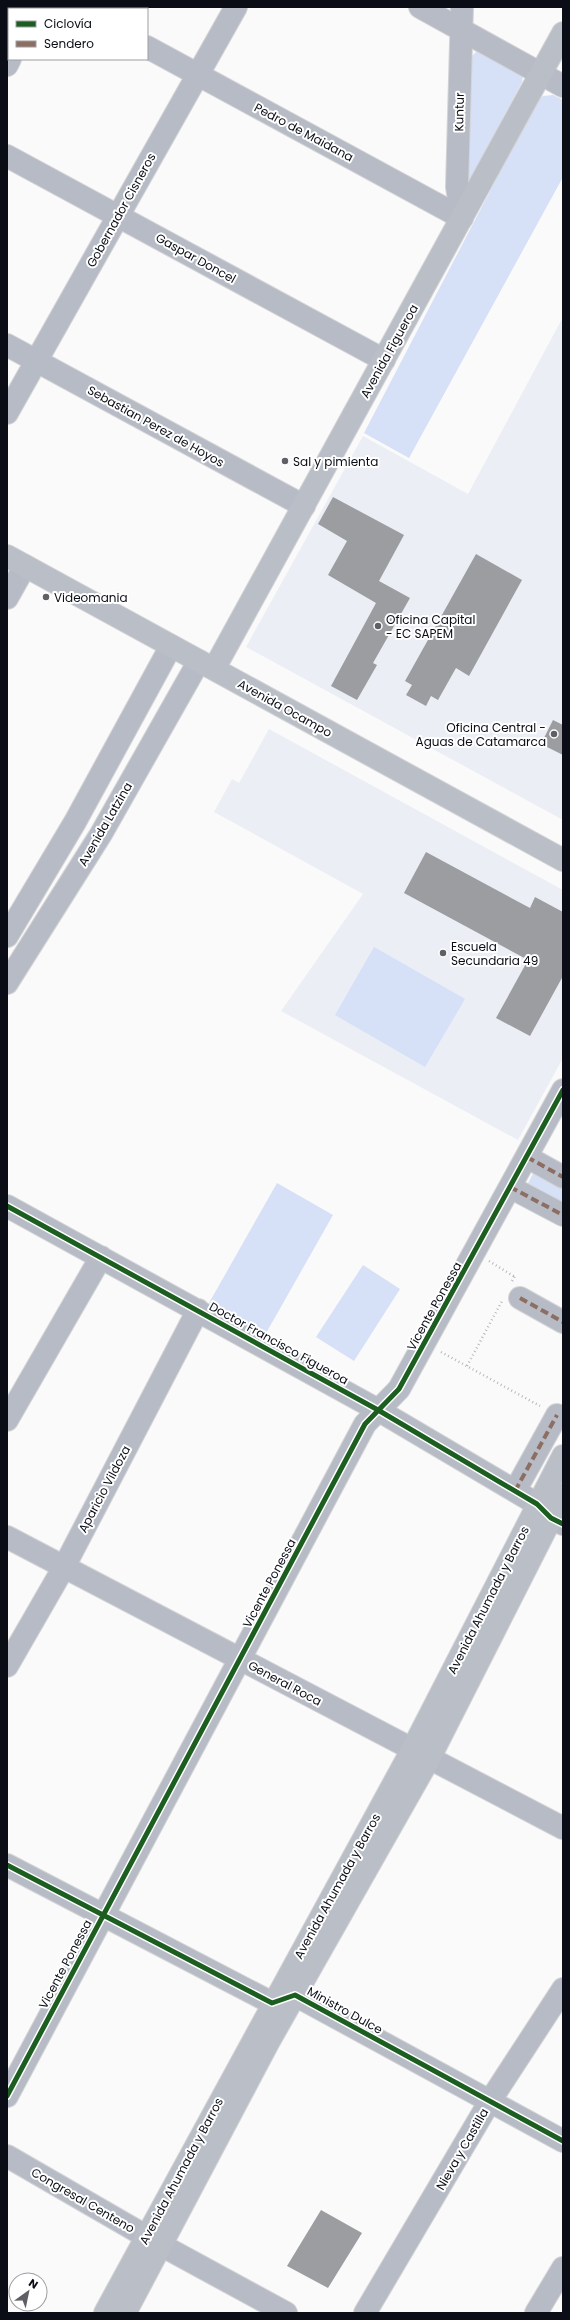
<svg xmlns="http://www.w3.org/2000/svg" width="570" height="2320" font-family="Poppins,sans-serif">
	<rect width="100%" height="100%" fill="#fafafa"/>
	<path fill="#ebeef5" d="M563 317V820L246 647 363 436 468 494Z
		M269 729 563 890V1058L518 1140 281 1011 363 894 214 812 232 779 239 783Z"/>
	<path fill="#d6e0f6" d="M481 51 523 76 522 82 469 183H465L472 56 476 52Z
		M553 95 563 100V177L409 458 364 433 537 101 543 96Z
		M374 947 465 999 425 1067 335 1015Z
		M535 1170 563 1185V1207L526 1187Z
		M277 1183 333 1215 265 1335 209 1303Z
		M363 1265 400 1289 354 1361 316 1337Z"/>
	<path fill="#9b9da1" d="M333 497 404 535 379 581 410 598 373 663 377 665 357 700 331 686 376 603 328 575 347 541 318 524Z
		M476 554 522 580 469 676 456 668 438 700 431 696 426 706 406 695 412 685 405 681Z
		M553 720 563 725V755L541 744Z
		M426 852 530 908 535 897 563 912V976L530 1036 496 1018 528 960 404 893Z
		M321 2210 362 2233 328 2288 287 2266Z"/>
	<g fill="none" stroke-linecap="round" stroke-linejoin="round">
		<g stroke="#d4d4d6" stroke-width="24">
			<path id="minor" d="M75 7 79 9
				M420 7 563 86
				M38 9 39 7
				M147 47 462 218
				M7 65 10 59
				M7 156 384 360
				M462 218 457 187 462 7
				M7 345 304 506
				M7 413 236 7
				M7 598 25 566
				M7 936 75 822 171 646
				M7 983 101 834 199 661
				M527 1157 563 1177
				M510 1187 563 1215
				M7 1206 378 1410 537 1504 551 1518 563 1524
				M520 1298 563 1322
				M7 1420 101 1257
				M515 1491 557 1415
				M7 1537 563 1828
				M7 1666 64 1567 198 1310
				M7 1865 272 2003 295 1995 563 2141
				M7 2096 365 1424 399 1389 563 1090
				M7 2156 161 2245 286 2313
				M365 2313 490 2101 563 1989
				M536 2313 563 2268"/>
		</g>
		<g stroke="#d4d4d6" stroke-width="24">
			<path id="major" d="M7 556 563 860
				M214 669 563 33
				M105 2313 412 1750 563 1456
				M125 2313 269 2041 429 1759 563 1495"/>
		</g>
		<path stroke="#b5b9be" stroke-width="2.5" stroke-dasharray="1 3" stroke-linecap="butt" d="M489 1261 515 1277
			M512 1281 515 1276
			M441 1352 540 1406
			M467 1366 502 1301"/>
		<use href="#minor" stroke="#b7bbc5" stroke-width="22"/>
		<use href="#major" stroke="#babec7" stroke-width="22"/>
		<path stroke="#8d6e63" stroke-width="4" stroke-dasharray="8 4" stroke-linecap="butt" d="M527 1157 563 1177
			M510 1187 563 1215
			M520 1298 563 1322
			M515 1491 557 1415"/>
		<g stroke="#fff" stroke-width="8">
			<path id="cycleway" d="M7 1206 378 1410 537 1504 551 1518 563 1524
				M7 1865 272 2003 295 1995 563 2141
				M7 2096 365 1424 399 1389 563 1090"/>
		</g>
		<use href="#cycleway" stroke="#1b5e20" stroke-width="5"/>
	</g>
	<g fill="#5e6066" stroke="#fff" stroke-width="1.5">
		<circle cx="285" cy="461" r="4"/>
		<circle cx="46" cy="597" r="4"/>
		<circle cx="378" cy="626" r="4"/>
		<circle cx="554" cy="734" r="4"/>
		<circle cx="443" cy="953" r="4"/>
	</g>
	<g text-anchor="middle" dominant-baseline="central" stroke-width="4" stroke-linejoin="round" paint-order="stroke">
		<g font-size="12" fill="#0a0d16" stroke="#fff">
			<text transform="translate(459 112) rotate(-89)">Kuntur</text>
			<text transform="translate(304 132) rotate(28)">Pedro de Maidana</text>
			<text transform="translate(121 210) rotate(-61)">Gobernador Cisneros</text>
			<text transform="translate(196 258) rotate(29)">Gaspar Doncel</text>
			<text transform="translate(389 351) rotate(-61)">Avenida Figueroa</text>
			<text transform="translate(156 426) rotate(29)">Sebastian Perez de Hoyos</text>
			<text transform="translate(285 708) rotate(29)">Avenida Ocampo</text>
			<text transform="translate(105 824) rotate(-60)">Avenida Latzina</text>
			<text transform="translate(434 1306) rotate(-61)">Vicente Ponessa</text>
			<text transform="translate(279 1343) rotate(29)">Doctor Francisco Figueroa</text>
			<text transform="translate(104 1489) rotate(-62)">Aparicio Vildoza</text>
			<text transform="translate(269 1583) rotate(-62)">Vicente Ponessa</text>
			<text transform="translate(488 1600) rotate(-63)">Avenida Ahumada y Barros</text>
			<text transform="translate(285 1683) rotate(28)">General Roca</text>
			<text transform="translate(337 1886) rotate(-61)">Avenida Ahumada y Barros</text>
			<text transform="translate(65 1964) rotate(-62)">Vicente Ponessa</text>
			<text transform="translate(345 2010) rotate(29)">Ministro Dulce</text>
			<text transform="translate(462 2149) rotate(-60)">Nieva y Castilla</text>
			<text transform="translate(181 2171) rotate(-62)">Avenida Ahumada y Barros</text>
			<text transform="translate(83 2200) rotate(30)">Congresal Centeno</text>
		</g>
		<g font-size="12" fill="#0a0d16" stroke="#fff" text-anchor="start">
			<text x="293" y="461">Sal y pimienta</text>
			<text x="54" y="597">Videomania</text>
			<text x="386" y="619">Oficina Capital<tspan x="386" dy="14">- EC SAPEM</tspan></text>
			<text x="546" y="727" text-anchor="end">Oficina Central -<tspan x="546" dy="14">Aguas de Catamarca</tspan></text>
			<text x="451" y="946">Escuela<tspan x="451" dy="14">Secundaria 49</tspan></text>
		</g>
	</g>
	<rect width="570" height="2320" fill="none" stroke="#0a0d16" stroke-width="16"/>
	<rect x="8" y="8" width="140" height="52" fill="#ffffff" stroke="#9d9ea2"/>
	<rect x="16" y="21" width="20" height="6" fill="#1b5e20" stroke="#9d9ea2"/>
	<text x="44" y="28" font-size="12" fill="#0a0d16">Ciclovía</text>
	<rect x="16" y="41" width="20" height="6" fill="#8d6e63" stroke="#9d9ea2"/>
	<text x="44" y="48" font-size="12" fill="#0a0d16">Sendero</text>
	<g transform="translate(28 2292) rotate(33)"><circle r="19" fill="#ffffff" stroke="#9d9ea2"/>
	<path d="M0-3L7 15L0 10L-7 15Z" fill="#5e6066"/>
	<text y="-6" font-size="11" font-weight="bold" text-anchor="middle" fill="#0a0d16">N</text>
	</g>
</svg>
